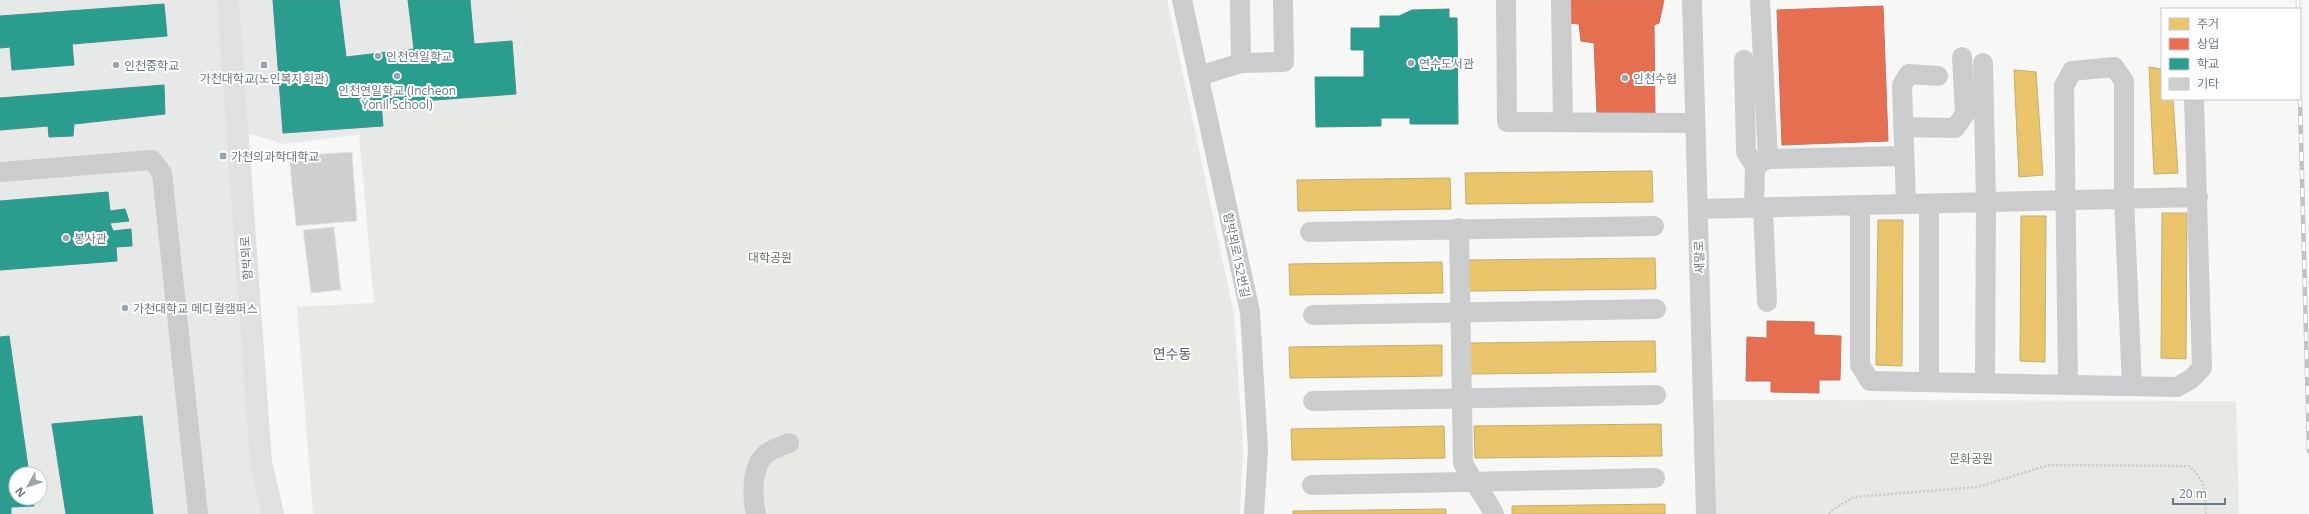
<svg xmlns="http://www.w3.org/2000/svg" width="2309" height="514" font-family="'Open Sans','Noto Sans KR',sans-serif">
	<rect width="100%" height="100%" fill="#f7f7f6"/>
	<path fill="#e7e8e8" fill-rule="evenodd" d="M0 0H515L532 112 284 144 237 130 273 514H0ZM16 474H40V498H16Z"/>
	<path fill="#e6e9e4" d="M515 0H1167L1234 314 1243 447 1240 514H313L297 307 374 303 359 134 532 112Z
		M1703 400 2236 401 2239 514H1706Z"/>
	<path fill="#e9c46a" stroke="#c2ad72" d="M2149 67 2162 69V99H2173L2178 173 2154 174Z
		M2014 70 2036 72 2043 175 2019 177Z
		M1652 171 1653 202 1466 204 1465 173Z
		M1450 178 1451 209 1298 211 1297 180Z
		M2162 213H2187L2186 359 2161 358Z
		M2021 216H2046L2045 362 2020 361Z
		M1878 220H1903L1902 366 1876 365Z
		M1655 258 1656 289 1469 291 1468 260Z
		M1442 262 1443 293 1290 295 1289 264Z
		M1655 341 1656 372 1469 374 1468 343Z
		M1442 345V376L1290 378 1289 347Z
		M1661 424 1662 456 1475 458 1474 426Z
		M1444 426 1445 458 1292 460 1291 429Z
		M1665 504V514H1512V506Z
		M1446 509V514H1293V511Z"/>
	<path fill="#e76f51" stroke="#c17260" d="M1568 0H1664L1659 23 1654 25 1655 113H1597L1594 43 1581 41 1579 24 1569 23Z
		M1883 6 1888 141 1782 145 1777 10Z
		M1767 321 1814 322V335L1841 336 1840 380H1819V393L1771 392V381H1746L1747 337 1767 338Z"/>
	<path fill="#2a9d8f" stroke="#3d928c" d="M273 0H339L346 57 414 49 408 0H470L474 44 512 41 516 94 381 104 383 126 283 133Z
		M164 4 167 36 72 44 74 65 12 70 10 47 0 48V16Z
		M1449 9V18H1457L1458 124H1410V118H1381V126L1316 127 1315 77H1364V50H1351V28H1380V16H1399L1412 10Z
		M164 85 165 114 74 124 73 136 49 137 48 126 0 130V98Z
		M108 192 110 211 125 209 129 221 110 223 113 231 131 229 132 246 116 247 117 261 0 270V201Z
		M9 336 29 474H16V498H33L34 506 11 507V514H0V337Z
		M142 416 153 514H66L52 424Z"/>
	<path fill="#cecfd0" stroke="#e6e6e6" d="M352 152 357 221 296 226 289 156Z
		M334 227 341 290 311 293 303 230Z"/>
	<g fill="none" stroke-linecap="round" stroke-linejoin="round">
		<path stroke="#c9cacb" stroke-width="2.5" stroke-dasharray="2 2" stroke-linecap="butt" d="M1829 514 1832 510 1854 497 1978 487 2049 465 2189 466C2207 482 2205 492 2206 514"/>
		<path stroke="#cbcccd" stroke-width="20" d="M1182 0 1250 312 1258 450 1254 514
			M1506 0 1507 122 1695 123
			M1561 0 1563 122
			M1692 0 1706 514
			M1240 3 1241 63
			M1744 60 1746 152 1755 166 1754 208
			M1983 63 1986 202 1985 383
			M1199 76 1241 63 1284 62 1283 1
			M1903 127 1955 128 1965 114 1962 57
			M1768 159 1904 156
			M1755 166 1768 159 1760 0
			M0 172 152 160 162 173 198 514
			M1906 204 1902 85 1909 74 1938 76
			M1929 204V382
			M1860 205V365L1870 381 2177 387 2191 379 2202 368 2194 99
			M1763 208 1767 302
			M1698 209 2198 197
			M1459 228 1463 463C1472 481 1485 496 1494 514
			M1310 232 1654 226
			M1313 315 1656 309
			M2068 385 2064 86 2072 71 2114 67 2124 81V199L2132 386
			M1313 401 1656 395
			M1312 485 1655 478
			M756 514C752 497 751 466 766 454 772 449 782 446 789 443"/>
		<path stroke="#dfe0e1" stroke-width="22" d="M228 0 261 463 273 514"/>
		<g stroke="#c1c2c3" stroke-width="4.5">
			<path id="rail" d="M2298 0V9
				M2300 98 2309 451"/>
		</g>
		<use href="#rail" stroke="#fff" stroke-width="3" stroke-dasharray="9" stroke-linecap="butt"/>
	</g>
	<g fill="#9aa4ac" stroke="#fff" stroke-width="1.5">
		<circle cx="378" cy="56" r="4"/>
		<circle cx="1411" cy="63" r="4"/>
		<circle cx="116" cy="65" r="4"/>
		<rect x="260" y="61" width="8" height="8" rx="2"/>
		<circle cx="397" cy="76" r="4"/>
		<circle cx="1625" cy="78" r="4"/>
		<rect x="219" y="152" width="8" height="8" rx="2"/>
		<circle cx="66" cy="238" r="4"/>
		<circle cx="125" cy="308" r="4"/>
	</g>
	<g text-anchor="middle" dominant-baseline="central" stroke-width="4" stroke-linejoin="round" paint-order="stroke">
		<g font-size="12" fill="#687884" stroke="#fff" text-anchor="start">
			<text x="386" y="56">인천연일학교</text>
			<text x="1419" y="63">연수도서관</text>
			<text x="124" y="65">인천중학교</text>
			<text x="264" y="78" text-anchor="middle">가천대학교(노인복지회관)</text>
			<text x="1633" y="78">인천수협</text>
			<text x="397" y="90" text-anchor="middle">인천연일학교 (Incheon<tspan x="397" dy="14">Yonil School)</tspan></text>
			<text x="231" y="156">가천의과학대학교</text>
			<text x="74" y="238">봉사관</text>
			<text x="133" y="308">가천대학교 메디컬캠퍼스</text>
		</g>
		<g font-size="12" fill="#687884" stroke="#fff">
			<text transform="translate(1237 255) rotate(78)">함박뫼로152번길</text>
			<text transform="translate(1699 257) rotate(-92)">새말로</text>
			<text transform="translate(246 258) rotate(-94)">함박뫼로</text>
		</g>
		<g font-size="12" fill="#667763" stroke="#fff">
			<text x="770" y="257">대학공원</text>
			<text x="1971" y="458">문화공원</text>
		</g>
		<g font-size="14" fill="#56616a" stroke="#fff">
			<text x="1172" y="353">연수동</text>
		</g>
	</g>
	<rect x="2161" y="8" width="140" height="92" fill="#ffffff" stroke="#c3c9ce"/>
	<rect x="2169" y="18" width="20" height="12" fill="#e9c46a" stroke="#c3c9ce"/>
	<text x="2197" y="28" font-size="12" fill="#687884">주거</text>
	<rect x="2169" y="38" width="20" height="12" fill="#e76f51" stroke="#c3c9ce"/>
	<text x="2197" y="48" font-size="12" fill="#687884">상업</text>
	<rect x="2169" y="58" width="20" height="12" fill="#2a9d8f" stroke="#c3c9ce"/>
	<text x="2197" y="68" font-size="12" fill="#687884">학교</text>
	<rect x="2169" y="78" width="20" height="12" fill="#cecfd0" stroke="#c3c9ce"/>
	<text x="2197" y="88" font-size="12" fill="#687884">기타</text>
	<g transform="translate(28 486) rotate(231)"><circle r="19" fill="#ffffff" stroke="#c3c9ce"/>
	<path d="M0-3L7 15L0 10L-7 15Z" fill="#9aa4ac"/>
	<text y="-6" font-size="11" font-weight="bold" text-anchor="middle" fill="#687884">N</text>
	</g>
	<path d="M2173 498v6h52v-6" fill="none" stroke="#687884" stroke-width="2"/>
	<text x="2179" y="498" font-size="12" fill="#687884" stroke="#ffffff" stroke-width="3" paint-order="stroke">20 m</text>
</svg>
